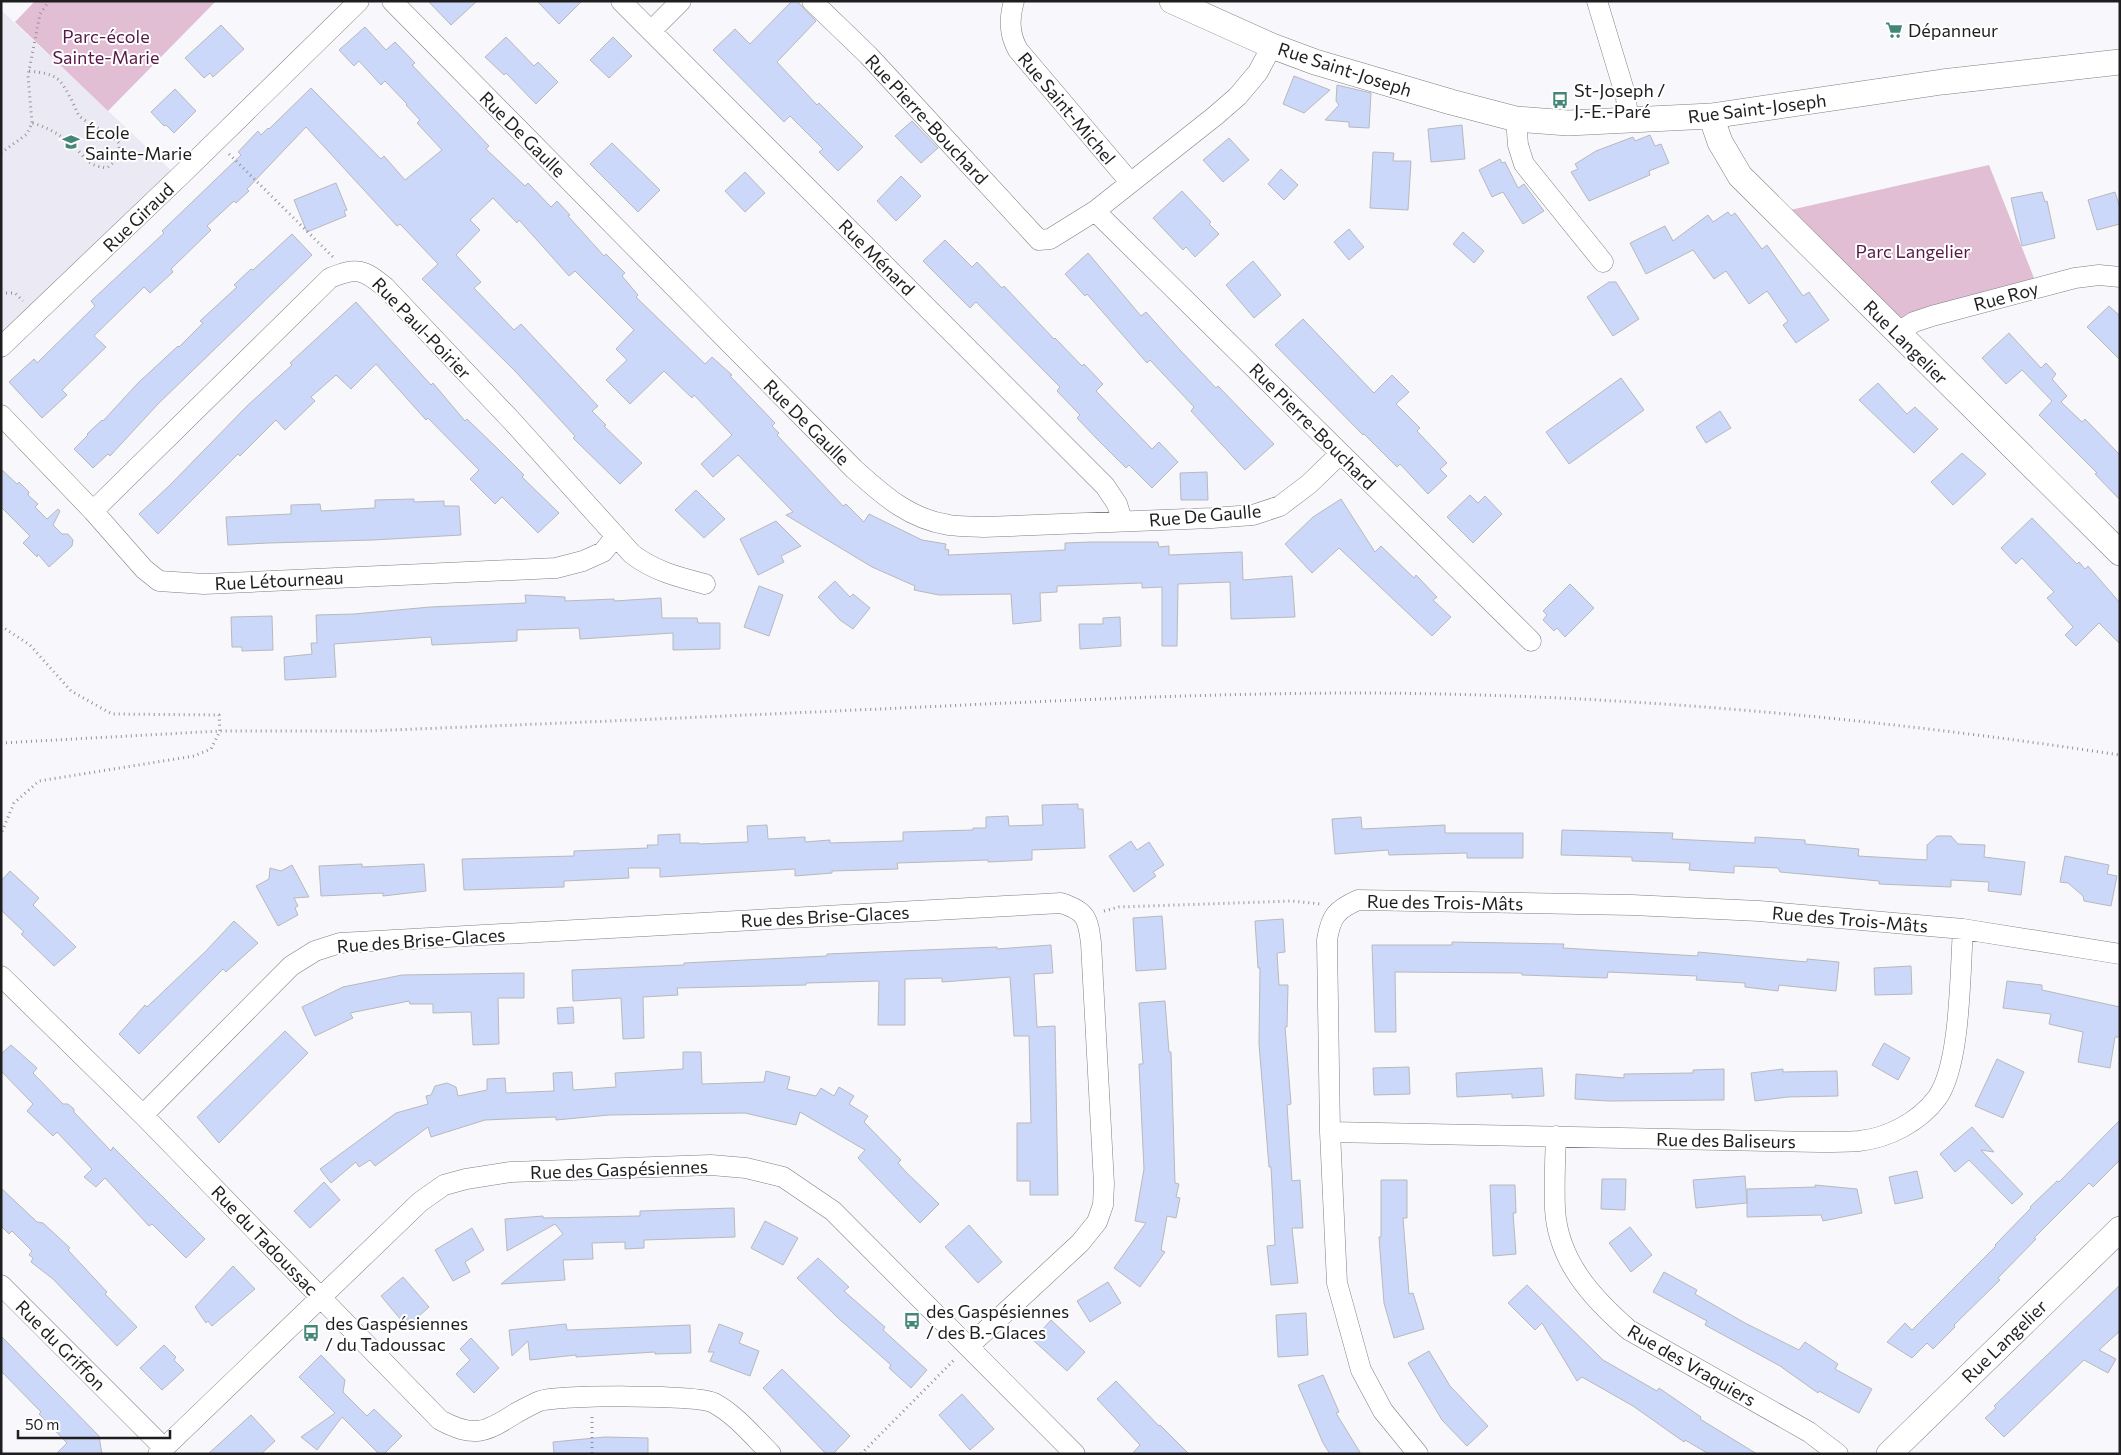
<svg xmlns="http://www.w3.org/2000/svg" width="2121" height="1455" font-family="Commissioner,sans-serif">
	<rect width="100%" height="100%" fill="#f8f7fb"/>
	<path fill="#ebeaf4" d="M1 10 174 173 1 332Z"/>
	<path fill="#e1bed4" d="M35 1H216L108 111 15 22Z
		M1989 165 2038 288 1897 333 1777 213Z"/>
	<path fill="#ccd8f9" stroke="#b8b9bc" d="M428 1H477L451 25Z
		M537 1H582L559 24Z
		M792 1H797L816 21 777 62 817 105 819 103 863 147 838 171 819 152 823 149 790 116 784 122 713 50 735 29 750 44Z
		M221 25 244 49 213 77 210 73 204 78 185 58Z
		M365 27 386 50 395 42 415 63 412 65 489 146 486 149 525 186 528 183 551 207 557 201 570 215 568 216 604 256 606 254 625 273 622 276 638 295 636 297 705 364 712 357 732 375 730 376 775 423 772 426 779 433 777 435 843 506 846 504 864 522 869 514 922 540 946 544 945 549 949 550 948 555 1065 550V543L1091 542H1158L1159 547 1169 546V555L1242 552 1243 580 1292 576 1295 617 1231 619 1230 582 1178 584 1177 646H1162V587L1142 588V583L1057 586V592L1040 593 1041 621 1013 624 1011 594 939 595 914 590 915 586 872 567 786 515 793 512 738 455 713 477 701 464 732 435 694 395 692 398 664 371 630 404 606 380 627 360 616 349 634 330 575 271 569 276 519 220 517 223 493 198 470 220 480 230 456 255 481 282 474 288 514 330 521 324 598 406 592 411 606 425 604 426 642 463 620 484 573 438 575 436 514 370 422 279 438 264 400 224 397 226 306 127 247 189 249 191 236 203 234 201 207 226 211 230 171 269 173 272 150 293 144 287 94 336 106 347 62 390 67 395 42 418 9 382 34 359 37 363 95 306 91 301 164 233 162 231 241 155 238 152 258 131 261 135 268 128 269 129 311 88 381 159 384 156 405 180 442 150 417 123 420 120 406 105 407 104 385 81 381 85 359 61 354 66 339 50Z
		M506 37 534 66 538 62 558 82 536 104 506 73 504 75 485 57Z
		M613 37 632 56 609 78 590 60Z
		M1294 76 1330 90 1304 113 1283 104Z
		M1337 85 1371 93 1369 128 1349 127V122L1325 120 1339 105 1336 101Z
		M175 89 196 111 174 133 166 125 164 126 151 112Z
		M912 121 938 148 921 163 895 136Z
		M1462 125 1465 159 1431 162 1428 129Z
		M1650 135 1655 146 1661 144 1669 163 1649 171 1650 175 1589 201 1571 172 1578 169 1575 164 1596 151 1633 137 1635 141Z
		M1229 138 1249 160 1223 182 1203 160Z
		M612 143 660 190 638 212 590 164Z
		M1373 152 1394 153 1393 161H1411L1408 210 1370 208Z
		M1500 159 1502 163 1505 162 1518 188 1524 184 1544 211 1523 224 1503 192 1492 197 1479 170Z
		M1281 169 1298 185 1284 200 1268 184Z
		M745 172 765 193 745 212 725 191Z
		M901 176 921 196 896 221 877 201Z
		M336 183 347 210 344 211 346 216 307 232 294 200Z
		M1182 191 1211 222 1209 224 1219 234 1195 257 1186 247 1183 250 1153 218Z
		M2042 192 2045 202 2047 201 2055 238 2022 246 2011 198Z
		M2115 192 2120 208V224L2097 230 2088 200Z
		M1728 212 1731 216 1735 213 1762 249 1767 245 1803 296 1809 292 1829 320 1796 343 1783 325 1788 321 1767 291 1749 304 1726 271 1714 279 1693 250 1646 274 1630 243 1665 226 1673 241 1708 215 1713 222Z
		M1349 229 1364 247 1349 260 1334 242Z
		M1463 232 1484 251 1474 263 1453 244Z
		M292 234 312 255 158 404 110 456 108 454 93 468 74 449 88 435 87 434 102 420 103 421 138 383 178 346 179 347 203 323 200 321 237 287 234 285 251 269 253 270Z
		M945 240 972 267 977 262 1002 288 1004 286 1054 339 1055 338 1082 366 1084 364 1103 384 1096 391 1152 449 1159 442 1178 462 1152 488 1129 465 1126 468 1097 439 1077 418 1080 415 1057 391 1060 387 976 302 970 308 923 261Z
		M1088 253 1141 316 1146 312 1180 350 1216 388 1218 386 1274 444 1245 470 1191 411 1194 407 1150 360 1147 363 1087 294 1085 296 1065 274Z
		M1253 261 1281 295 1254 318 1226 285Z
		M1609 282H1616L1639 319 1613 336 1587 297Z
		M356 302 431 385 433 383 465 421 467 419 499 450 524 475 522 477 559 513 538 533 502 497 495 504 470 479 479 470 428 418 426 420 376 364 351 389 336 375 311 397 315 401 285 430 276 420 240 456 238 454 158 534 139 514 169 486 248 405 292 365 290 363Z
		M2109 306 2120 316V360L2087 327Z
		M1303 319 1374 393 1392 375 1409 392 1396 404 1420 428 1417 431 1447 463 1440 469 1447 476 1428 494 1400 464 1397 467 1364 434 1363 435 1275 345Z
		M2009 333 2041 368 2046 363 2056 374 2052 379 2067 396 2061 402 2082 422 2085 419 2120 455V500L2095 474 2097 473 2039 415 2052 401 2022 370 2006 384 1982 358Z
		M1621 378 1644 410 1569 464 1546 432Z
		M1878 383 1907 414 1915 407 1938 429 1914 453 1859 400Z
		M1720 411 1731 428 1706 443 1696 427Z
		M1962 453 1986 474 1953 505 1931 482Z
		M1 469 17 484 19 482 29 492 28 495 38 504 35 507 47 519 58 509 60 511 53 525 62 534H68L73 540 72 546 49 567 38 554 37 557 23 543 30 536 1 507Z
		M1207 472 1208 500H1181L1180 473Z
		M696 490 725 519 704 538 675 510Z
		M1470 495 1478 503 1485 496 1502 514 1473 543 1447 517Z
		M414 499V502L444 501V506H459L461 535 373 540 269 543 228 545 226 517 291 514V505L320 504 321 511 375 508V500Z
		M1341 499 1375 552 1381 546 1414 578 1416 575 1437 597 1433 600 1451 617 1432 636 1339 548 1312 573 1285 544 1313 517Z
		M2032 518 2077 564 2079 562 2085 569 2088 566 2120 603V644L2099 623 2076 646 2065 635 2073 627 2047 598 2054 592 2022 558 2016 564 2001 548Z
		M776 521 801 546 781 556 784 562 758 575 740 539Z
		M835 581 850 597 853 594 870 608 853 629 840 620 818 597Z
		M1570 584 1594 608 1565 637 1557 628 1554 631 1543 620 1547 615 1543 611Z
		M759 586 783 595 769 636 744 627Z
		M525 595 565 597V601L614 599V601L661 598 662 618H697L698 623H720V649L673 650V633L580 639 579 628 517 630V641L432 645 431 637 334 644 336 677 285 680 284 657 312 654 311 643H317L316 615 354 614 430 607 526 603Z
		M272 616 273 650 242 651V647H232L231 617Z
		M1120 617 1121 646 1080 649 1079 624H1103V618Z
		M1078 804V809H1083L1085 848 1032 850V860L988 862V860L897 863 898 869 832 871V873L795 876V869L660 877V868H628L629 878 564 881V887L464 890 462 859 574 856V851L648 848 647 845H658V835L680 834V843H699V844L748 842 747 826 767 825 768 839 805 837V842L830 840V843L903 841V832L973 830V828H986V817L1008 816 1009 826 1043 825 1042 805Z
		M1361 817 1362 829 1445 825V833H1523V858H1467V853L1389 855 1388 850 1335 854 1332 819Z
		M1562 830 1673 833 1672 839 1755 843V837L1805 840V844L1859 849 1858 856 1927 860V845L1937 836H1951L1958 844 1985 845 1984 857 2025 862 2021 895 1988 891 1989 882 1951 880V887L1879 884V881L1780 872 1778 868 1734 866V873L1689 870 1690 863 1632 861V857L1561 855Z
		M1131 841 1137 850 1149 842 1164 865 1153 872 1156 876 1134 892 1109 856Z
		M2065 856 2109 865 2107 874 2117 876 2111 906 2084 901 2083 896 2068 883 2060 882Z
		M362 864V867L424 864 426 891 383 896V893L321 896 319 866Z
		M292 865 309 897 294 898 298 906 295 908 298 915 278 926 256 886 269 879 270 868 281 871Z
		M10 871 39 898 33 905 76 947 54 966 21 934 24 932 1 910V881Z
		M1162 916 1166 969 1136 971 1133 918Z
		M1283 919 1285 952 1277 953 1279 985H1288L1287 1027H1285L1291 1104 1287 1105 1292 1181 1300 1180 1303 1228H1292L1298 1283 1271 1285 1267 1246 1275 1245 1271 1167H1269L1259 1044 1260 968H1258L1255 921Z
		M234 921 258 943 226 972 223 969 139 1054 119 1034 145 1005 147 1007 205 952Z
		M1452 942 1564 944 1563 948 1698 956V952L1807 962V959L1839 962 1836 991 1779 985 1778 991 1745 987V983L1696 980 1697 976 1608 972 1607 978 1522 975V973L1395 972 1396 1032H1375L1372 945H1452Z
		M1051 945 1053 973 1034 974 1037 1027 1055 1026 1058 1195H1030V1181H1017V1123H1031L1029 1036H1014L1010 977 942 982V978L905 979V1025H878L879 981 806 983V985L677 988 678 995 643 997 644 1038 623 1039 621 998 573 1001 572 970 684 965V963L827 956V954L997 947V949Z
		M1911 966 1912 994 1875 995 1874 968Z
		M524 973V998H498L499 1044 473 1045 471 1012 433 1013V1004H410L409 1001 350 1013 353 1018 315 1036 302 1007 343 987 402 975Z
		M2007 981 2042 985V990L2120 1007V1037H2115L2110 1068 2078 1062 2083 1032 2049 1024 2051 1014 2003 1008Z
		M1165 1001 1169 1052H1171L1175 1183 1179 1184 1176 1197 1180 1198 1176 1218 1167 1216 1161 1250 1165 1252 1140 1287 1114 1268 1146 1223 1135 1221 1144 1169 1139 1064H1143L1139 1003Z
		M573 1007 574 1023 558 1024 557 1008Z
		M285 1031 308 1053 219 1143 197 1117Z
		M1884 1043 1910 1058 1898 1080 1872 1065Z
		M11 1045 37 1068 33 1073 63 1104H68L74 1109V1112L111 1151 113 1147 205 1239 186 1258 152 1224 149 1226 105 1178 96 1187 84 1177 92 1169 57 1132 53 1136 27 1111 33 1104 1 1071V1054Z
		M683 1052H701L702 1084 764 1082 766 1071 790 1077 787 1089 816 1096 821 1088 834 1096 839 1087 854 1096 849 1104 868 1116 864 1122 901 1160 898 1163 905 1171 939 1204 920 1223 858 1158 865 1150 800 1112 796 1125 745 1113 609 1115 556 1120V1117L485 1120 431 1137 428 1127 375 1166 370 1160 359 1167 356 1162 331 1183 320 1169 396 1113 428 1104 426 1096 431 1095 435 1086 447 1083 456 1087 458 1096 487 1090V1079L505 1078 506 1093 554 1091 553 1073 572 1072 573 1090 616 1087 615 1073 683 1069Z
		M1997 1059 2024 1072 2003 1118 1975 1106Z
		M1409 1067 1410 1094 1374 1095 1373 1068Z
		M1542 1068 1544 1096 1512 1098V1094L1457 1097 1456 1073Z
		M1724 1069V1100L1608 1101 1575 1099 1576 1074 1624 1078V1074L1693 1073V1070Z
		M1783 1069V1072L1837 1071 1838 1096 1788 1097 1755 1101 1751 1073Z
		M2120 1120V1160L2093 1187 2089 1183 2034 1238 2036 1239 1998 1278 2000 1280 1954 1325 1955 1327 1933 1349 1927 1343 1912 1358 1887 1342 1905 1323 1912 1330 1996 1246 1995 1245 2031 1208 2030 1207 2057 1181 2059 1182Z
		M1972 1127 1994 1152 1981 1150 2023 1194 2012 1204 1969 1160 1955 1172 1940 1154Z
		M1917 1171 1923 1198 1895 1204 1889 1177Z
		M1745 1176 1747 1203 1696 1208 1693 1180Z
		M1602 1179H1626L1625 1210 1601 1209Z
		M1381 1180H1407V1218H1403L1409 1294 1413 1293 1424 1329 1394 1338 1384 1303 1379 1237H1381Z
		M324 1182 340 1200 310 1228 294 1211Z
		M1490 1185H1515L1516 1213H1513L1516 1254 1493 1256Z
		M1815 1185 1857 1189 1862 1213 1823 1221 1821 1215 1747 1217V1189L1816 1187Z
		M1 1188 37 1222 43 1223 70 1248 68 1250 107 1292 105 1294 137 1327 117 1346 53 1279 31 1262 33 1258 29 1255 32 1251 12 1231 9 1234 1 1226Z
		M734 1208 735 1237 644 1240V1248L625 1249V1242L592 1243 593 1259 563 1260 565 1280 501 1284 563 1234 555 1224 507 1251 505 1219 543 1216V1218L640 1216V1211Z
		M765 1221 798 1238 783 1265 751 1248Z
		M969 1225 1002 1262 978 1283 945 1247Z
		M1630 1227 1652 1255 1631 1272 1609 1243Z
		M472 1228 484 1250 465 1262 470 1272 453 1281 435 1250Z
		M818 1258 849 1287 844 1291 885 1327 883 1330 927 1370 911 1388 889 1368 891 1365 838 1318 797 1278Z
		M233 1266 255 1289 212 1326 208 1321 206 1323 195 1307Z
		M1664 1272 1697 1290 1695 1294 1745 1323 1799 1350 1805 1342 1838 1364 1835 1369 1872 1389 1859 1413 1819 1391 1818 1393 1780 1366 1705 1325 1707 1321 1653 1292Z
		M403 1277 429 1307 407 1327 381 1296Z
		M1108 1282 1121 1303 1090 1322 1077 1301Z
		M1527 1285 1603 1360 1657 1391 1659 1388 1701 1417 1700 1419 1757 1454H1709L1685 1440 1684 1442 1633 1406 1582 1377 1577 1381 1542 1323 1535 1330 1508 1303Z
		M2120 1285V1331L2099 1350 2116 1359 2108 1373 2084 1360 2004 1437 1985 1418 1996 1408 1994 1406Z
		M1306 1313 1308 1355 1278 1357 1276 1315Z
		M1051 1320 1085 1352 1067 1371 1033 1340Z
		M566 1324 567 1330 690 1325 691 1353 655 1354V1352L576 1357V1355L530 1360 528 1341 512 1356 509 1330Z
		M719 1324 743 1333 739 1343 759 1351 750 1376 710 1361 714 1352H708Z
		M1 1336 99 1436 102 1454H56L67 1443 39 1414 41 1412 1 1371Z
		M471 1338 499 1368 474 1393 456 1374 470 1360 460 1349Z
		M164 1345 176 1357 174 1360 184 1370 162 1390 140 1368Z
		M1429 1351 1450 1386 1488 1426 1467 1446 1442 1420 1408 1363Z
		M321 1355 345 1380 343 1392 367 1416 374 1409 402 1436 384 1454H379L342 1417 317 1450 301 1437 335 1413 299 1377Z
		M782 1369 850 1436 833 1454H826L763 1388Z
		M1323 1375 1339 1412 1336 1413 1361 1454H1330L1323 1443 1298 1385Z
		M1116 1381 1159 1426 1160 1425 1189 1454H1132L1140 1445 1097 1399Z
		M962 1394 994 1429 970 1450 939 1415Z
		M251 1415 275 1441 261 1454H208Z
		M605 1437 648 1438V1454H554L553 1442Z"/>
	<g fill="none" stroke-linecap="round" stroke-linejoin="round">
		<g stroke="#7f7f82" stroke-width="21">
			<path id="minor" d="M392 1 854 469C883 495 909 519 949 525 960 527 972 526 984 527L1212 518 1253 515 1280 506 1309 484 1340 454
				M621 1 1105 486 1117 504 1122 520
				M812 1 868 55 1039 240 1050 239 1095 211 1215 116 1238 96 1258 72 1272 46
				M1014 1C1009 19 1009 34 1018 50L1130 182
				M1597 1 1626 97 1628 122
				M651 31 681 1
				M1516 119 1518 145 1524 164 1603 262
				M1095 211 1531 641
				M1897 333 1914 322 1932 316 2075 278 2099 275 2120 277
				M1 347 180 176 359 1
				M1 415 93 511 144 569 159 581 204 584 556 568 583 561 603 552 616 536
				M93 511 330 278C357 267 363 269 385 287L511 420 632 554C654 571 678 577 705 584
				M1 976 143 1115 440 1420C474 1438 485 1433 516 1413 524 1409 532 1404 540 1401 560 1395 698 1394 714 1403 736 1415 753 1436 771 1454
				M143 1115 291 966 315 951 340 943 1061 903C1086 911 1088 918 1091 943L1104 1184 1103 1205 1097 1222 1080 1243 969 1346
				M1330 1132 1820 1142C1833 1142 1846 1142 1859 1141 1888 1138 1919 1122 1937 1098 1961 1065 1960 971 1963 929
				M1556 1136C1555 1160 1554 1185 1555 1209 1558 1261 1592 1298 1629 1330L1809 1432 1838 1454
				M1 1285 164 1448
				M158 1454 420 1202 444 1185 466 1179 511 1172 711 1165 746 1168 783 1177 833 1211 1075 1454
				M1418 1454 1383 1411 1361 1370 1337 1283 1330 1132 1327 940C1331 916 1336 910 1358 900L1632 905 1759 911 1963 929 2120 954"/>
		</g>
		<g stroke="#7f7f82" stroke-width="26">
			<path id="tertiary" d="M1172 1 1272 46 1315 62 1451 102 1516 119 1568 123 1711 116 1942 82 2120 62
				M1711 116 1720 142 1740 176 2120 553
				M1889 1454 2120 1229"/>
		</g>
		<path stroke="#939395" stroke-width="3" stroke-dasharray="1 4" stroke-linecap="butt" d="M29 71C57 74 60 77 73 103 76 109 77 115 83 119 95 128 108 132 119 143L120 157 107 168C84 165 87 157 71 144 59 134 47 127 32 123
			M1 153 27 134 32 123 28 76 40 14 49 1
			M229 154 333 257
			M1 293H15L23 301
			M1 626 30 645 71 691 112 714 219 715 220 731 211 749 194 756 39 781 14 803 1 834
			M1 743 220 731H368L465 727C617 721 770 714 923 707 1070 700 1217 693 1364 693 1618 694 1869 717 2120 755
			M1104 911 1119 907 1292 901 1320 904
			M592 1417V1454
			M861 1454 954 1360"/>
		<use href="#minor" stroke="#fff" stroke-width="20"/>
		<use href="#tertiary" stroke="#fff" stroke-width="25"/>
	</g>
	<defs>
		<g id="supermarket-bare" transform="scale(1.35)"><path d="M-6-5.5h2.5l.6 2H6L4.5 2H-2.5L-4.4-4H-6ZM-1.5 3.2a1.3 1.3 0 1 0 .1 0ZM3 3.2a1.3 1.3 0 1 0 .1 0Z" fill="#458777" stroke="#fff" stroke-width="2.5" paint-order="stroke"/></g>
		<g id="bus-bare" transform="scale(1.35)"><path d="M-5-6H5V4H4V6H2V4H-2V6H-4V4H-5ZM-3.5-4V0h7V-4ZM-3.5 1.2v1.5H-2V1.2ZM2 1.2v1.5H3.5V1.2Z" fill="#458777" stroke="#fff" stroke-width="2.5" paint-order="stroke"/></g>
		<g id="school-bare" transform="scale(1.35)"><path d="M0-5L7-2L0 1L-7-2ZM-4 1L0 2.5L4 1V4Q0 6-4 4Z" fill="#458777" stroke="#fff" stroke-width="2.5" paint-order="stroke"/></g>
	</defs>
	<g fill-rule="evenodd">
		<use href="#supermarket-bare" x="1894" y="30"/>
		<use href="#bus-bare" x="1560" y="100"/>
		<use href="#school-bare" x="71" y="142"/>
		<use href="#bus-bare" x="912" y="1321"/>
		<use href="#bus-bare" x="311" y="1333"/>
	</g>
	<g text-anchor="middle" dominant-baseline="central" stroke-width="4" stroke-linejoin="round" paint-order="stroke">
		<g font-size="18" fill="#1e1e1f" stroke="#fff" text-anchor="start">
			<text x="1908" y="30">Dépanneur</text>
			<text x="1574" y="90">St-Joseph /<tspan x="1574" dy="21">J.-E.-Paré</tspan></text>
			<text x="85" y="132">École<tspan x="85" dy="21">Sainte-Marie</tspan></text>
			<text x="926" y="1311">des Gaspésiennes<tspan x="926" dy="21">/ des B.-Glaces</tspan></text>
			<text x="325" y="1323">des Gaspésiennes<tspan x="325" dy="21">/ du Tadoussac</tspan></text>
		</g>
		<g font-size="18" fill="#581847" stroke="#fff">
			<text x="106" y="36">Parc-école<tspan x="106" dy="21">Sainte-Marie</tspan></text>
			<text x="1913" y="251">Parc Langelier</text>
		</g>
		<g font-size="18" fill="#1e1e1f" stroke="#fff">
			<text transform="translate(1345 69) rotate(18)">Rue Saint-Joseph</text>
			<text transform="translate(1067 108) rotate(50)">Rue Saint-Michel</text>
			<text transform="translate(1757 108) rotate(-7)">Rue Saint-Joseph</text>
			<text transform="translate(927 119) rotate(47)">Rue Pierre-Bouchard</text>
			<text transform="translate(523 134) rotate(45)">Rue De Gaulle</text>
			<text transform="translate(138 217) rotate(-44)">Rue Giraud</text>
			<text transform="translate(877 257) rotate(45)">Rue Ménard</text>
			<text transform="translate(2006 296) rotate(-15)">Rue Roy</text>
			<text transform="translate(422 328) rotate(46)">Rue Paul-Poirier</text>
			<text transform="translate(1906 342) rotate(45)">Rue Langelier</text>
			<text transform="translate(807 422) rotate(45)">Rue De Gaulle</text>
			<text transform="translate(1313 426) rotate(45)">Rue Pierre-Bouchard</text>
			<text transform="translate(1205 515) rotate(-5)">Rue De Gaulle</text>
			<text transform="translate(279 580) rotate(-3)">Rue Létourneau</text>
			<text transform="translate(1445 902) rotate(1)">Rue des Trois-Mâts</text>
			<text transform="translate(825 916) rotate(-3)">Rue des Brise-Glaces</text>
			<text transform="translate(1850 919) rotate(5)">Rue des Trois-Mâts</text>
			<text transform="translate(421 940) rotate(-4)">Rue des Brise-Glaces</text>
			<text transform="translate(1726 1140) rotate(1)">Rue des Baliseurs</text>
			<text transform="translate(619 1169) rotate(-2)">Rue des Gaspésiennes</text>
			<text transform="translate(265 1240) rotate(46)">Rue du Tadoussac</text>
			<text transform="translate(2004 1341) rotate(-44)">Rue Langelier</text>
			<text transform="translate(61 1345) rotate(45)">Rue du Griffon</text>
			<text transform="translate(1692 1365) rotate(30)">Rue des Vraquiers</text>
		</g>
	</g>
	<rect width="2121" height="1455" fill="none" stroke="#1e1e1f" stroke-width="5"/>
	<path d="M18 1430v8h152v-8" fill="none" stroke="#1e1e1f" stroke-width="2.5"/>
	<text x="25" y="1430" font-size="15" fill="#1e1e1f" stroke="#ffffff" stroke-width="4" paint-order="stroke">50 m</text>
</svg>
